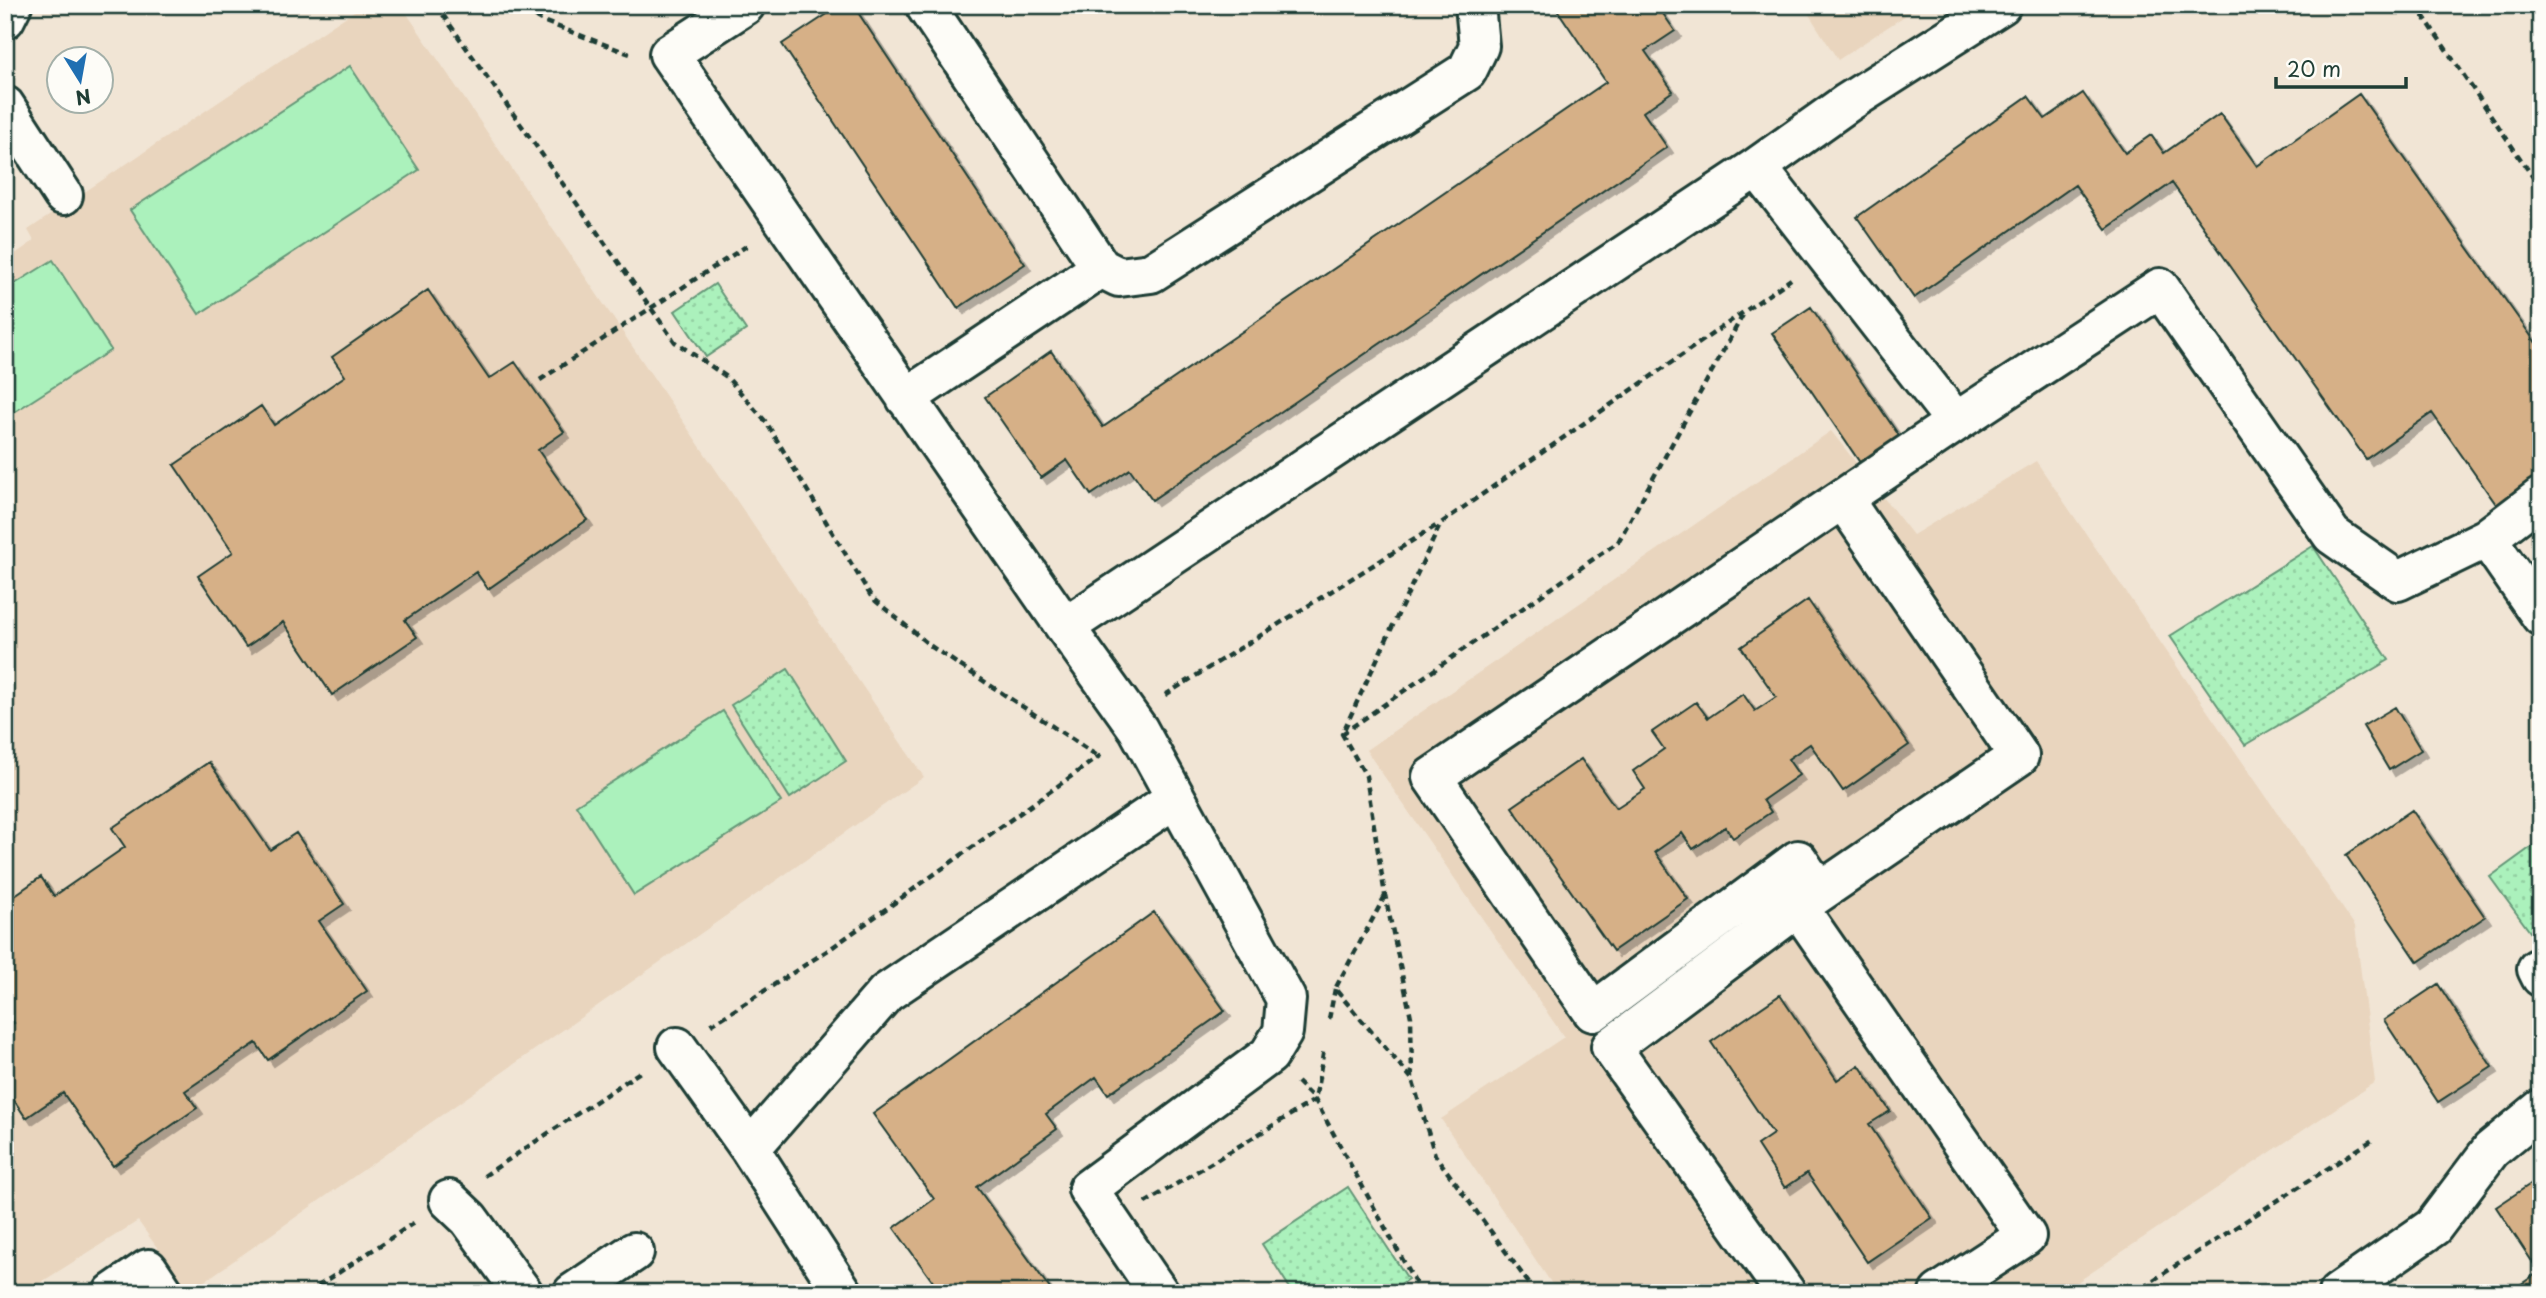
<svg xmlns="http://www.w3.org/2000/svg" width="2546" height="1298" font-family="'Playpen Sans',sans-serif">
	<defs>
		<pattern id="park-dots" width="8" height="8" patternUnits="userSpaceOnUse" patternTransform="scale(1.75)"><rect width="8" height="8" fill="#abf1bc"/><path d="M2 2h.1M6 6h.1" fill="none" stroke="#93d0a2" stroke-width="1.8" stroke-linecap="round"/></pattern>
		<filter id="shadow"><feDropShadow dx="6" dy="6" stdDeviation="0" flood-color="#0004"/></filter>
	</defs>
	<rect width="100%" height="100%" fill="#f1e5d5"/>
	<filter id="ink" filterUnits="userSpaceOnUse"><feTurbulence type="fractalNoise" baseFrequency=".0143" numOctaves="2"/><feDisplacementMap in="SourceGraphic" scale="14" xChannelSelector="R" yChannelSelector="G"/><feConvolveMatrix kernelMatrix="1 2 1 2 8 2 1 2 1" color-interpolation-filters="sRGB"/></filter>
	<g filter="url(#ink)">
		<path fill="#e9d5be" d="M363 5H401L924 777 189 1292 138 1221 24 1293H5V261L34 241 28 230Z
			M1803 5H1839L1843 11 1853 5H1921L1838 60Z
			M1831 431 1913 535 2036 461 2355 926 2375 1082 2061 1293H1558L1441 1119 1564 1037 1366 750Z"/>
		<path fill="url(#park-dots)" stroke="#659778" stroke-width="2" d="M715 284 746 330 706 357 675 311Z
			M2313 546 2389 660 2245 745 2170 636Z
			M788 669 846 761 790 798 731 705Z
			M2541 840V941L2538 943 2490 877Z
			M1348 1187 1408 1279 1387 1293H1293L1262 1244Z"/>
		<path fill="#abf1bc" stroke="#659778" stroke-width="2" d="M350 66 419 170 199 314 130 210Z
			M53 260 111 350 5 418V290Z
			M723 711 781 802 634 895 576 805Z"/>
		<path fill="#d6b087" stroke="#1f3d34" stroke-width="2" filter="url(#shadow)" d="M841 5H853L1025 264 958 308 782 44Z
			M1554 5H1657L1675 31 1645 51 1673 91 1643 112 1667 147 1152 500 1130 469 1091 495 1067 460 1041 478 985 397 1051 351 1103 427 1606 82Z
			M2083 93 2125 153 2151 135 2164 153 2220 114 2257 166 2359 94 2541 350V476L2498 507 2432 413 2366 459 2172 183 2106 229 2075 185 1914 298 1857 217 2028 96 2045 119Z
			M428 290 489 379 515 362 564 432 538 450 587 520 488 589 476 572 405 620 417 637 332 695 283 622 246 647 198 576 233 552 174 465 261 406 274 425 345 376 332 357Z
			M1811 307 1900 437 1861 464 1772 333Z
			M1808 600 1909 745 1843 791 1810 744 1788 759 1799 775 1763 800 1771 812 1733 838 1725 827 1693 849 1682 833 1655 852 1688 899 1613 951 1512 807 1581 759 1616 808 1645 789 1633 771 1664 749 1652 732 1696 702 1708 718 1743 694 1755 711 1776 697 1741 647Z
			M2395 707 2421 750 2389 770 2363 726Z
			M209 762 270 850 296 833 344 904 319 921 367 991 268 1060 256 1043 185 1091 197 1108 113 1166 63 1093 26 1118 5 1087V1028L14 1023 5 1010V902L41 877 54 896 125 847 112 828Z
			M2412 810 2485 917 2418 962 2346 855Z
			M1154 912 1225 1011 1108 1094 1096 1077 1046 1114 1057 1129 977 1187 1053 1293H941L894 1228 934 1199 873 1114Z
			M2438 984 2492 1067 2438 1102 2384 1020Z
			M1780 995 1837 1080 1859 1065 1890 1111 1869 1124 1932 1218 1867 1262 1807 1173 1785 1188 1757 1145 1773 1134 1711 1042Z
			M2541 1177V1293H2508L2539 1272 2496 1207Z"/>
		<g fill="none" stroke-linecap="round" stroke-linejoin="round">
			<g stroke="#1f3d34" stroke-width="44">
				<path id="minor" d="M745 5 669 54 1065 627
					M5 19 12 5
					M5 106 63 195
					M1757 167 1956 422 2160 288 2332 535 2398 581 2487 538 2541 497
					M1101 268 1119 277 1151 273 1467 71 1479 46 1475 5
					M906 398 1101 268 925 5
					M2487 538 2541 616
					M1819 892 1798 860 1593 1012 1432 777 1956 422
					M1798 907 2026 1236 1939 1293
					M2541 967 2537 969 2541 977
					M677 1047 750 1149 843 1293
					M750 1149 886 993 1174 799
					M449 1200 469 1219 523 1293
					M113 1293 148 1269 164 1293
					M573 1293 634 1252
					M1159 1293 1088 1189 1269 1055 1283 1032 1286 999 1138 729 1065 627 1757 167 1847 103 2001 5
					M1786 1293 1611 1047 1798 907 2019 756 1843 499
					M2338 1293 2433 1227 2491 1150 2541 1109"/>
			</g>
			<path stroke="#1f3d34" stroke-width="4.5" stroke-dasharray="7 5" stroke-linecap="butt" d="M436 5 675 342 727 377 766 422 872 598 932 647 1099 757
				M514 5 545 22 630 54
				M2416 5 2541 189
				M540 380 751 243
				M1165 695 1439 524
				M1342 734 1618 542 1744 313
				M1385 896 1335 989 1412 1079
				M1329 1019 1335 989
				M711 1025 830 949 1101 755
				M1297 1082 1315 1100 1421 1293
				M484 1176 643 1070
				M1145 1203 1315 1100 1324 1049
				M308 1293 415 1222
				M1536 1293 1435 1155 1412 1079 1411 1017 1385 895 1366 776 1342 734 1441 523 1791 279
				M2133 1293 2374 1139"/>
			<use href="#minor" stroke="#fdfcf7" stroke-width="38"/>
		</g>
	</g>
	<rect width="2546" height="1298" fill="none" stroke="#fdfcf7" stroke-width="28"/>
	<rect x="14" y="14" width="2518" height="1270" fill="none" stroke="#1f3d34" stroke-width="2.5" filter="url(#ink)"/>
	<g transform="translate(80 80) rotate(169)"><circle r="33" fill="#fdfcf7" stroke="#a4b0a9" stroke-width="2"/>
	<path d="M0-5L12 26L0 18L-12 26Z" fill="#1f6fb2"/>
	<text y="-10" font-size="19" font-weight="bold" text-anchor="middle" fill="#1f3d34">N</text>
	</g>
	<path d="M2276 77v10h130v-10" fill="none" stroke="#1f3d34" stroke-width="3.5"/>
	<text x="2287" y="77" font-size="21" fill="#1f3d34" stroke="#fdfcf7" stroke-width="5" paint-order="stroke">20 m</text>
</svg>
